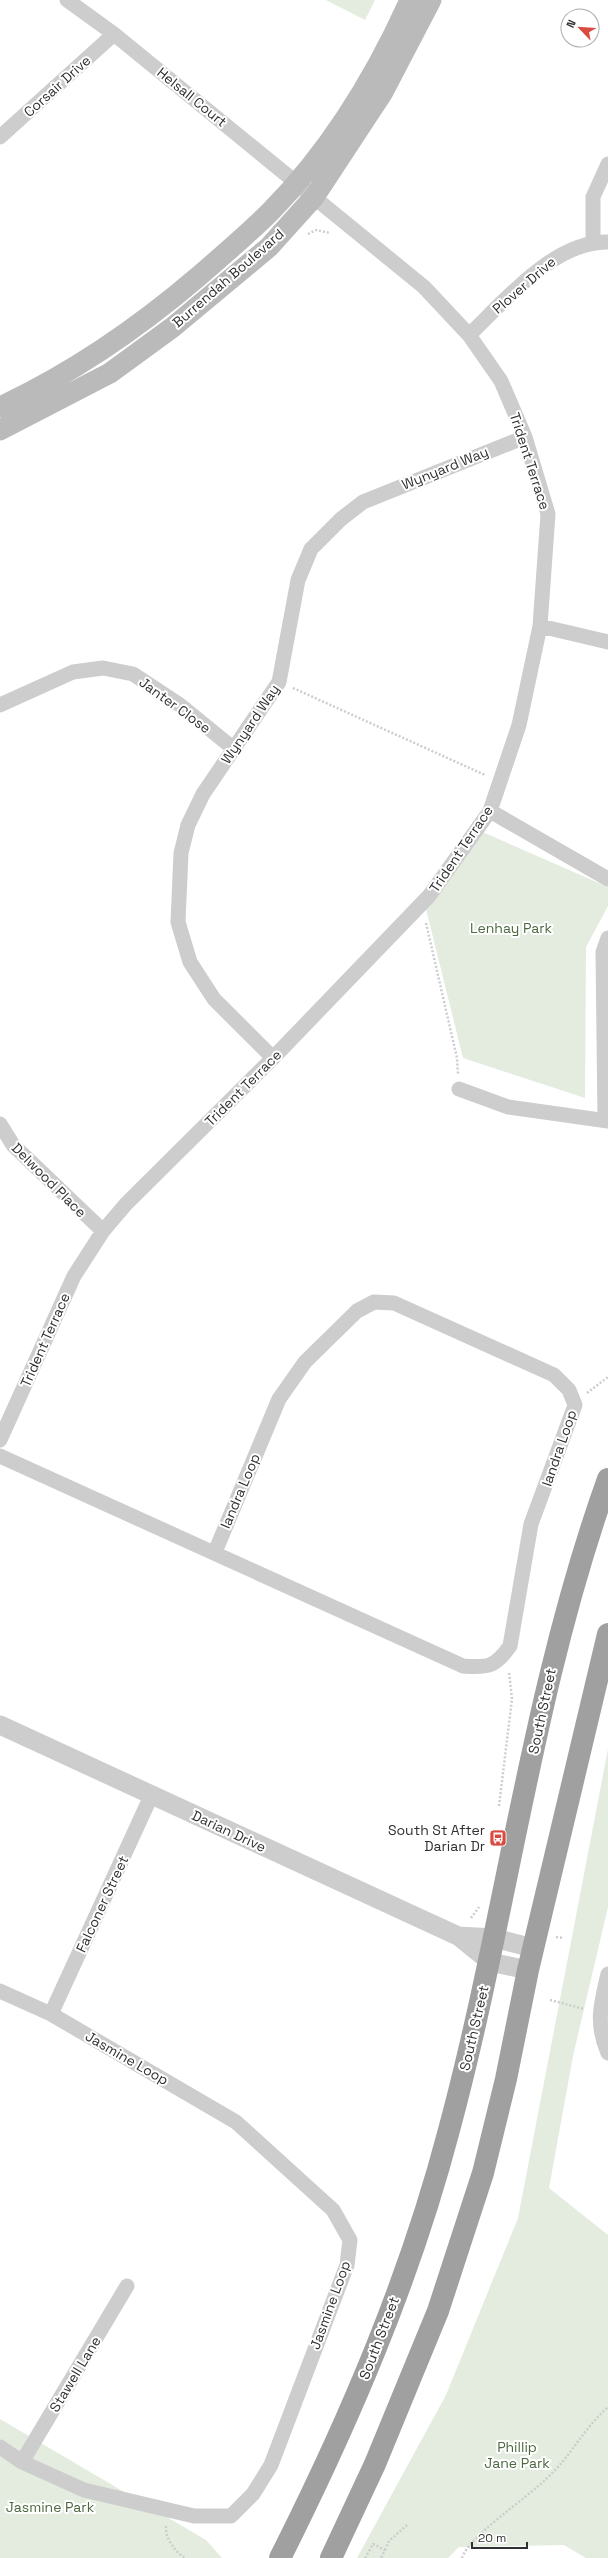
<svg xmlns="http://www.w3.org/2000/svg" width="608" height="2558" font-family="'Space Grotesk',sans-serif">
	<rect width="100%" height="100%" fill="#fff"/>
	<path fill="#e4ecdf" d="M326 0H375L365 20Z
		M478 830 608 887V906L586 947 585 1098 463 1058 426 909Z
		M608 1749V1907L573 2056 549 2188 608 2235V2558H586L564 2545 459 2547 448 2558H357L446 2395 518 2218Z
		M0 2419 206 2540 222 2558H0Z"/>
	<g fill="none" stroke-linecap="round" stroke-linejoin="round">
		<path stroke="#cdcdcd" stroke-width="2.5" stroke-dasharray="2 2" stroke-linecap="butt" d="M308 234 316 230 330 233
			M293 688 485 775
			M426 923 457 1058 458 1074
			M587 1393 608 1377
			M499 1806 512 1699 509 1672
			M471 1918 479 1907
			M556 1937 563 1938
			M550 2000 584 2009
			M166 2526C165 2538 175 2552 185 2558
			M385 2550 389 2541 407 2525
			M365 2558 373 2544 385 2550 381 2558
			M462 2558C469 2536 527 2498 546 2479 569 2459 583 2429 608 2407"/>
		<path stroke="#cdcdcd" stroke-width="15" d="M0 137 114 34
			M593 242V197L608 164
			M469 335C506 300 554 241 608 242
			M540 626 608 642
			M0 705 73 672 103 668 133 674 180 705 234 749
			M490 811 608 879
			M273 1058 214 999 190 962 178 922 181 853 188 825 203 794 279 682 298 580 311 549 341 519 363 502 525 437
			M459 1089 508 1107 608 1121
			M605 1120 603 952 608 938
			M0 1124 13 1145 103 1231
			M0 1440 74 1276 103 1231 126 1204 273 1058 429 896 490 811 519 725 540 626 548 514 525 437 501 381 469 335 424 287 114 34 67 0
			M0 1456 463 1666C488 1668 495 1667 510 1646L531 1524 575 1405 569 1390 554 1375 394 1303 374 1302 357 1311 305 1362 279 1399 215 1552
			M608 1974C601 2004 595 2023 608 2053
			M0 1991 51 2014 236 2122 333 2210 350 2240 347 2265 271 2465 253 2494 231 2516H194L84 2490 22 2462 0 2447
			M51 2014 152 1794
			M22 2462 127 2286"/>
		<path stroke="#cdcdcd" stroke-width="19" d="M0 1725 458 1936 490 1962 528 1970
			M458 1936 494 1938 533 1948"/>
		<path stroke="#bababa" stroke-width="21" d="M0 407C73 373 137 329 199 276 223 255 248 234 271 211 329 152 376 76 410 0
			M0 430 110 373 173 327 269 247 314 197 383 92 431 0"/>
		<path stroke="#a0a0a0" stroke-width="22" d="M280 2558C349 2421 410 2279 449 2130 507 1915 532 1690 608 1479
			M331 2558 375 2464 438 2311 483 2173 506 2079 528 1970 608 1634"/>
	</g>
	<defs>
		<g id="bus-square" transform="scale(0.9)"><rect x="-9" y="-9" width="18" height="18" rx="4" fill="#d94a40" stroke="#fff"/><path d="M-5-6H5V4H4V6H2V4H-2V6H-4V4H-5ZM-3.5-4V0h7V-4ZM-3.5 1.2v1.5H-2V1.2ZM2 1.2v1.5H3.5V1.2Z" fill="#fff"/></g>
	</defs>
	<g fill-rule="evenodd">
		<use href="#bus-square" x="498" y="1838"/>
	</g>
	<g text-anchor="middle" dominant-baseline="central" stroke-width="4" stroke-linejoin="round" paint-order="stroke">
		<g font-size="14" fill="#303030" stroke="#fff">
			<text transform="translate(57 86) rotate(-42)">Corsair Drive</text>
			<text transform="translate(192 97) rotate(39)">Helsall Court</text>
			<text transform="translate(228 278) rotate(-41)">Burrendah Boulevard</text>
			<text transform="translate(524 285) rotate(-41)">Plover Drive</text>
			<text transform="translate(530 461) rotate(72)">Trident Terrace</text>
			<text transform="translate(445 468) rotate(-22)">Wynyard Way</text>
			<text transform="translate(175 705) rotate(36)">Janter Close</text>
			<text transform="translate(250 724) rotate(-56)">Wynyard Way</text>
			<text transform="translate(461 849) rotate(-56)">Trident Terrace</text>
			<text transform="translate(243 1088) rotate(-45)">Trident Terrace</text>
			<text transform="translate(49 1180) rotate(45)">Delwood Place</text>
			<text transform="translate(45 1340) rotate(-66)">Trident Terrace</text>
			<text transform="translate(559 1448) rotate(-71)">Iandra Loop</text>
			<text transform="translate(240 1491) rotate(-67)">Iandra Loop</text>
			<text transform="translate(542 1711) rotate(-78)">South Street</text>
			<text transform="translate(229 1831) rotate(25)">Darian Drive</text>
			<text transform="translate(102 1904) rotate(-65)">Falconer Street</text>
			<text transform="translate(474 2028) rotate(-77)">South Street</text>
			<text transform="translate(127 2058) rotate(30)">Jasmine Loop</text>
			<text transform="translate(330 2305) rotate(-70)">Jasmine Loop</text>
			<text transform="translate(379 2338) rotate(-69)">South Street</text>
			<text transform="translate(75 2374) rotate(-59)">Stawell Lane</text>
		</g>
		<g font-size="14" fill="#4e6940" stroke="#fff">
			<text x="511" y="928">Lenhay Park</text>
			<text x="517" y="2447">Phillip<tspan x="517" dy="16">Jane Park</tspan></text>
			<text x="50" y="2507">Jasmine Park</text>
		</g>
		<g font-size="14" fill="#303030" stroke="#fff" text-anchor="end">
			<text x="485" y="1830">South St After<tspan x="485" dy="16">Darian Dr</tspan></text>
		</g>
	</g>
	<g transform="translate(580 28) rotate(295)"><circle r="19" fill="#ffffff" stroke="#acacac"/>
	<path d="M0-3L7 15L0 10L-7 15Z" fill="#d94a40"/>
	<text y="-6" font-size="11" font-weight="bold" text-anchor="middle" fill="#303030">N</text>
	</g>
	<path d="M472 2542v6h55v-6" fill="none" stroke="#303030" stroke-width="2"/>
	<text x="478" y="2542" font-size="12" fill="#303030" stroke="#ffffff" stroke-width="3" paint-order="stroke">20 m</text>
</svg>
